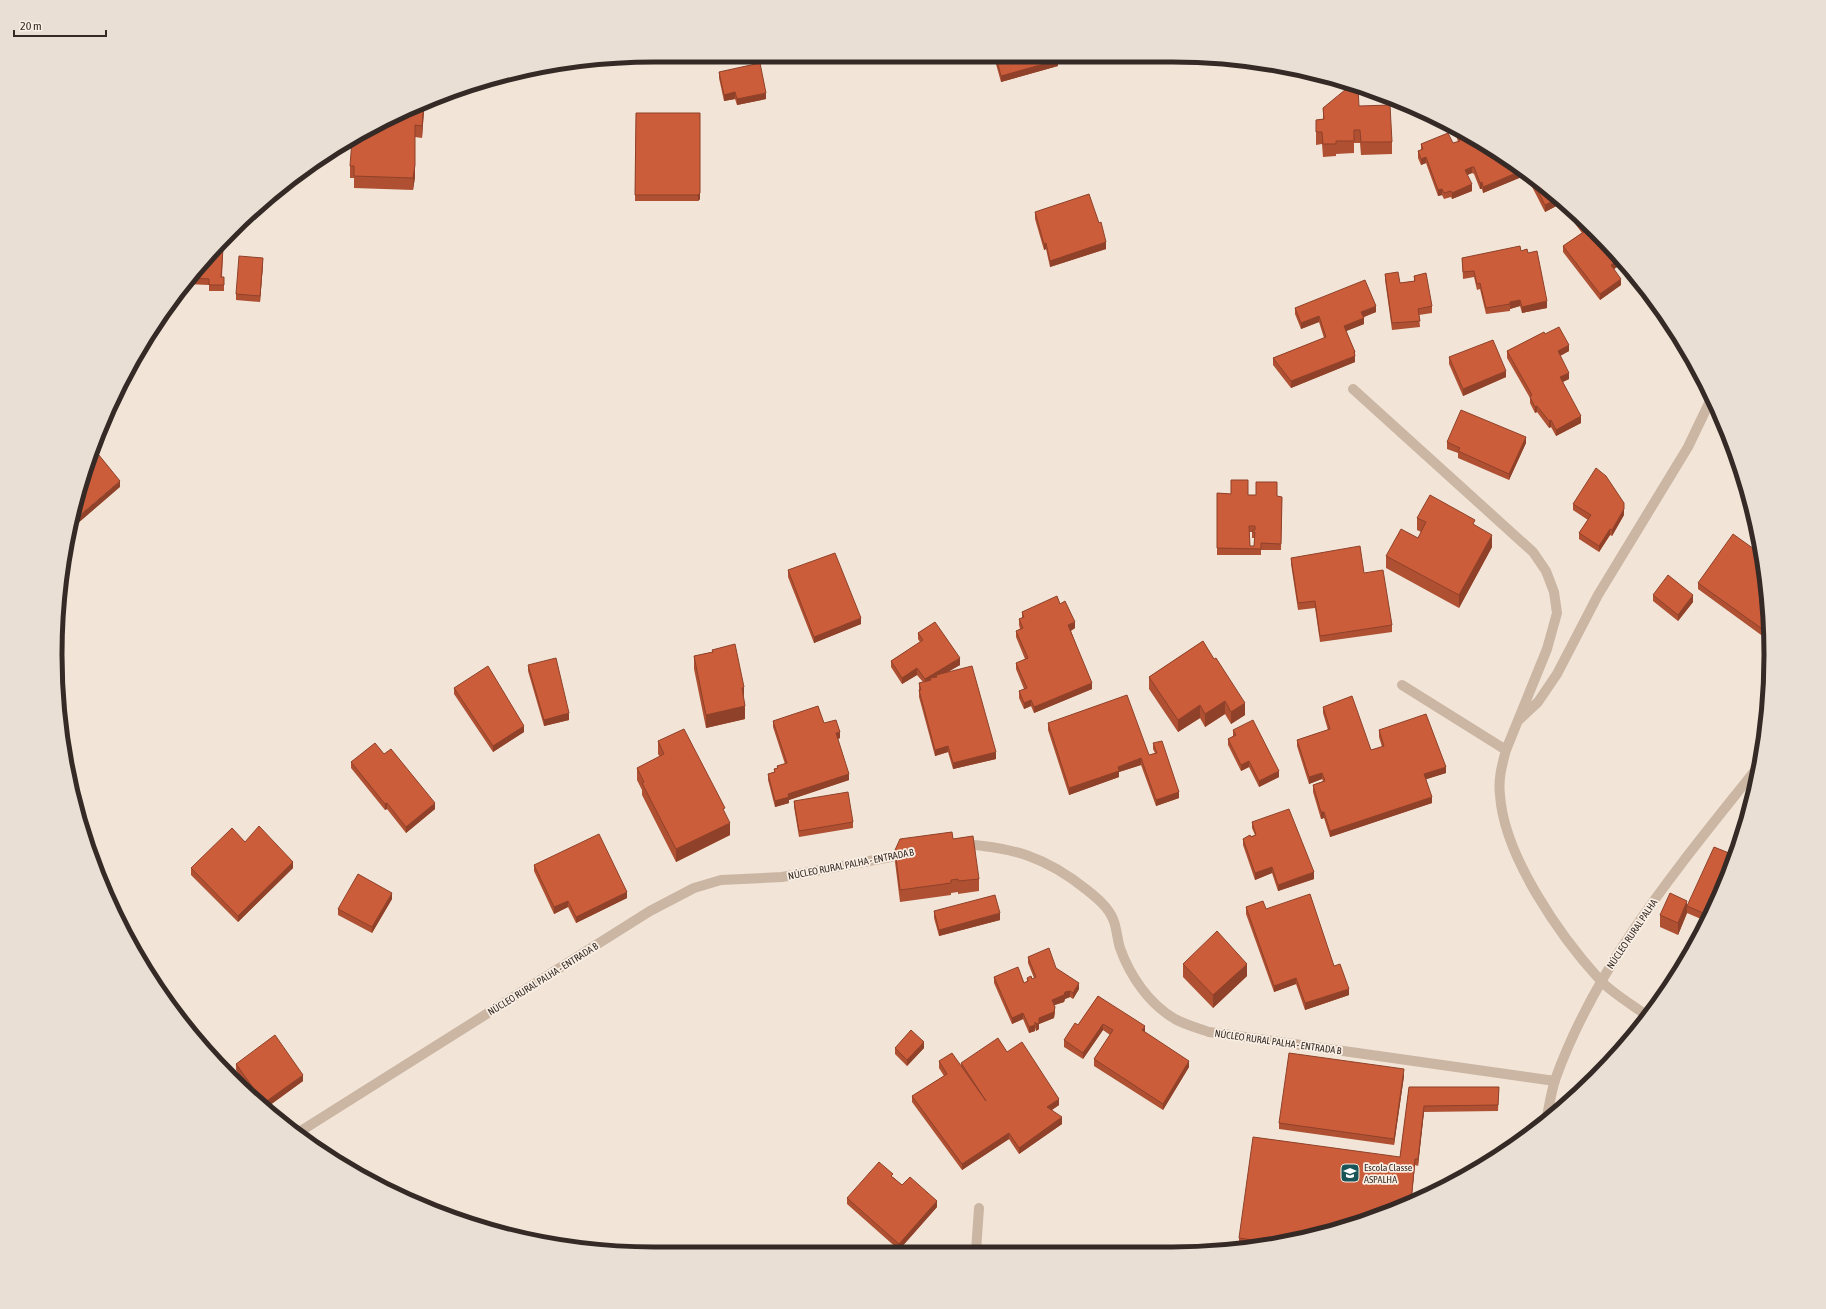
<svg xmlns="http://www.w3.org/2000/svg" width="1826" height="1309" font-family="'Asap Condensed',sans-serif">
	<rect width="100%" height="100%" fill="#f2e5d7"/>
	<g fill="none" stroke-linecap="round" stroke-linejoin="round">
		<path stroke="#cbb5a3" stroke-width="10" d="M1353 389 1533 552 1546 571 1554 592 1557 613 1547 649 1506 750
			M1402 685 1506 750C1502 765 1498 779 1500 795 1504 856 1560 936 1600 980 1613 994 1633 1005 1649 1017
			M1520 719 1538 702 1557 674 1598 595 1688 447 1711 399
			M961 844C1013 847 1046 857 1087 890 1097 898 1108 907 1113 919 1117 928 1117 939 1120 948 1130 976 1149 1004 1175 1019 1186 1025 1198 1028 1209 1032L1555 1081
			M1546 1121C1549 1107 1551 1093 1555 1080 1597 962 1681 864 1757 768
			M296 1134 650 911 694 888 721 880 782 877 907 854
			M976 1251 979 1208"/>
	</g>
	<path fill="#af5033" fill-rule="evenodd" d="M1057 56 1058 66 1001 82 994 57Z
		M719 72 766 99 737 105 735 99 724 101 719 78Z
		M1359 106 1392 142V154L1361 155 1360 143H1354V153L1336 154V156L1323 157 1322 144 1316 145V120L1323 119V108Z
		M424 110 422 138 415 137V177L413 190 354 188V178H350V166Z
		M636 113H700V199L698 201H635Z
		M1454 127 1471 135 1524 173V176L1483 193 1482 189H1480L1474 174 1472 173 1467 175 1472 191 1452 199 1451 197 1444 199 1442 195 1438 196 1426 163 1421 165 1418 158V151L1421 150V144L1453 143 1458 142Z
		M1527 175 1564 202 1545 212 1527 177Z
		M254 209 253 219 245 218Z
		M1035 212 1106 249 1050 267 1046 249 1044 250 1035 219Z
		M1573 215 1619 256 1616 258 1617 267 1614 269 1621 285 1600 300 1563 252V246L1582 233 1573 221Z
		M1521 251 1547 308 1522 313 1520 306 1510 309V311L1486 314 1480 289 1477 290 1474 277 1463 279 1462 258Z
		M223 255 222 277H224V291H209V285L185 284 204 259Z
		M263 264 260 302 236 300V294Z
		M1385 274 1400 283 1414 281V276L1432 306V313L1419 315 1420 327 1392 330 1385 280Z
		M1295 308 1376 312 1364 317V324L1346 331 1355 352V362L1291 388 1273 365V358L1324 338 1319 322 1301 329 1295 314Z
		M1545 334 1569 351 1560 356 1569 379 1563 382 1581 423 1556 436 1551 427 1549 428 1537 412 1535 413 1530 403V398L1507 358V351Z
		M1449 357 1506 377 1463 396 1449 364Z
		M1447 442 1526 443 1509 480 1458 458V453L1447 449Z
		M1217 493 1282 497 1281 550H1261V555H1217ZM1249 532H1252V538H1254V546H1250Z
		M1573 504 1624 509V515L1612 536 1610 535 1599 552 1579 539V533L1588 520 1573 510Z
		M1417 518 1475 525 1492 547 1459 608 1386 568V556L1418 538 1421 532 1417 530Z
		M1291 558 1364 573 1392 625V632L1320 642 1315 608 1298 610 1291 564Z
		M788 570 861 624 814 643 788 577Z
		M1766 576 1768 640 1698 589V583Z
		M1653 595 1693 602 1678 621 1653 601Z
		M1060 604 1075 628 1071 631 1092 689 1034 713 1031 706 1024 709 1019 698V691L1024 689 1016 669V663L1025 659 1016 637V631L1020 629 1019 625V619L1022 618V612Z
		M918 633 960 665 946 673 996 759 953 769 948 752 935 756 919 697V683L923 682 917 675 902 684 891 667V661L920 642 918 639Z
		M1203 641 1245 715 1231 724 1225 714 1205 727 1200 718 1178 732 1149 689V677Z
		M712 650 744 699 745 719 706 728 694 669V656L712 652Z
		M528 665 569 720 544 726 528 671Z
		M454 688 524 732 493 752 454 694Z
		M1323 707 1371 750 1382 747 1379 737V730L1446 773 1426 779 1432 803 1330 837 1324 818 1321 819 1313 792V785L1323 781 1322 779 1309 784 1297 746V740L1328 730 1323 713Z
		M773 721 824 723 840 738 837 739 849 780 789 800V803L775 807 768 780V774L774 772V769L777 768V766L785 764 773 727Z
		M1048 723 1149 755 1155 753 1153 749V743L1179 798 1156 806 1141 765 1119 772V777L1069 795 1048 730Z
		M1233 730 1279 777 1259 787 1249 767 1241 771 1228 745V739L1233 736Z
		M658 741 725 813 730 835 676 862 642 795V790L637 780V768L660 757 658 754Z
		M384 754 435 809 406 833 387 809 385 810 351 768V762Z
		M794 801 853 822V828L799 837 794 807Z
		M1252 822 1314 879 1278 891 1272 873 1255 880 1243 845V839L1255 835 1252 828Z
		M953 839 979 879V891L958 894V892L951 893V895L900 902 895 862V850Z
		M245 842 293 868 238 922 191 875V868Z
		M1734 855 1708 922 1687 913 1678 935 1660 927V915L1687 906Z
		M534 865 627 898 576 923 568 907 554 914 534 871Z
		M392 899 372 933 338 915V909Z
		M1246 907 1266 909 1334 966 1349 995 1305 1010 1296 984 1274 992 1246 914Z
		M934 911 1000 920 939 936 934 918Z
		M1028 957 1056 968 1079 989 1073 999 1070 997 1065 999 1064 1002 1054 1005 1055 1013 1054 1018 1039 1024V1029L1036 1031 1035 1028V1031L1029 1033 1023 1019 1012 1024 994 983V977L1024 983 1027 981V978L1032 979 1034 978 1028 963Z
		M1183 964 1247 976 1213 1008 1183 977Z
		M1098 996 1145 1032 1189 1067 1163 1110 1094 1066V1059L1110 1035 1103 1030 1083 1059 1064 1047V1040L1078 1025Z
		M895 1048H924L907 1066 895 1054Z
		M1007 1052 1059 1105 1052 1110 1062 1124 1019 1154 1009 1139 962 1170 912 1102V1096L944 1076 939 1068V1061L961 1066V1063Z
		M236 1064 303 1081 266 1108 258 1101 236 1070Z
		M1404 1076 1394 1145 1279 1129V1123Z
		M1409 1087H1499L1498 1111 1424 1112 1418 1166 1415 1165 1411 1203 1364 1222 1257 1247 1239 1245V1238L1400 1157Z
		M893 1177 902 1185 937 1207 899 1250 847 1204V1198Z"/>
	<path fill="#8f4129" d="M1058 60V66L1001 82V76Z
		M735 92V99L724 101V95Z
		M766 93V99L737 105V99Z
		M424 101V110L422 138V126Z
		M700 113V199L698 201V195Z
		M1426 157V163L1421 165V159Z
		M415 165V177L413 190V178Z
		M1472 167V173L1465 176V170Z
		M1521 171 1524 173V176L1483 193V187Z
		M1482 182V189H1480V183Z
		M1472 184V191L1452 199V193Z
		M1442 189V195L1438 196V190Z
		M1559 198 1564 202 1545 212V205Z
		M1106 242V249L1050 267V261Z
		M1046 243V249L1044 250V244Z
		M1615 252 1619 256 1612 260V254Z
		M263 258V264L260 302V296Z
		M1617 261V267L1611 271V265Z
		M1621 279V285L1600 300V294Z
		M1520 300V306L1510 309V302Z
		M1547 301V308L1522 313V307Z
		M1376 306V312L1361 318V312Z
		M1319 316V322L1301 329V323Z
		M1364 318V324L1344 332V326Z
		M1569 345V351L1558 357V351Z
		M1355 352V362L1291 388V381Z
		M1506 371V377L1463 396V389Z
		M1569 373V379L1560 383V377Z
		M1537 406V412L1535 413V407Z
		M1581 416V423L1556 436V430Z
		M1551 420V427L1549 428V421Z
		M1526 437V443L1509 480V474Z
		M120 481V487L69 531 71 523Z
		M1624 503V515L1612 536V530Z
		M1610 529V535L1599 552V546Z
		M1492 535V547L1459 608V595Z
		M1693 595V602L1678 621V615Z
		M861 618V624L814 643V637Z
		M1075 622V628L1068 632V625Z
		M960 658V665L937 678 936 675V678L931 680 930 678V682L925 685V679Z
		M917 668V675L902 684V678Z
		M1092 683V689L1034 713V707Z
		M744 687V700L742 688Z
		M1031 700V706L1024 709V703Z
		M1225 701V714L1205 727V714Z
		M1245 703V715L1231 724V712Z
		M1200 705V718L1178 732V720Z
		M745 706V719L706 728V715Z
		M569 713V720L544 726V720Z
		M524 726V732L493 752V746Z
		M840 732V738L836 740V733Z
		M948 746V752L935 756V750Z
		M996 752V759L953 769V763Z
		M1141 758V765L1119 772V777L1069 795V788L1118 767Z
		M1249 761V767L1241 771V765Z
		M1446 767V773L1424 780V774Z
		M1279 771V777L1259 787V781Z
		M1322 773V779L1309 784V777Z
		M849 774V780L789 800V803L775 807V801L788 794Z
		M1179 792V798L1156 806V800Z
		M1432 797V803L1330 837V831Z
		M387 803V809L385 810V804Z
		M435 803V809L406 833V827Z
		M1321 812H1324V818L1321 819Z
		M730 823V835L676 862V849Z
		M293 862V868L238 922V916Z
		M1272 867V873L1255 880V873Z
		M1314 872V879L1278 891V885Z
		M627 892V898L576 923V917Z
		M392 893V899L372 933V927Z
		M568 901V907L554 914V907Z
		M1687 901V913L1678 935V923Z
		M1000 913V920L939 936V930Z
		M1247 964V976L1213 1008V995Z
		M1296 978V984L1274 992V986Z
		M1079 983V989L1073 999V993Z
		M1349 989V995L1305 1010V1003Z
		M1070 991V997L1065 999 1064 1002 1052 1006V1000L1065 992Z
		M1055 1007 1054 1018 1039 1024V1029L1036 1031V1024L1039 1018Z
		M1023 1013V1019L1012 1024V1018Z
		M1035 1022V1031L1029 1033V1027Z
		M1103 1024V1030L1083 1059V1053Z
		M1145 1026V1033L1142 1030Z
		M924 1042V1048L907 1066V1060Z
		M1189 1061V1067L1163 1110V1104Z
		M1404 1069V1076L1394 1145V1139Z
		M303 1075V1081L266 1108 264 1107V1103Z
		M1059 1099V1105L1047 1113V1107Z
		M1424 1106V1112L1418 1166V1159Z
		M1062 1117V1124L1019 1154V1148Z
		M1009 1133V1139L962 1170V1164Z
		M1415 1159V1165L1411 1203Z
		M937 1201V1207L899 1250V1244Z"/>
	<path fill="#cc5d3b" stroke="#8f4129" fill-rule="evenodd" d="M1057 56 1058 60 1001 76 996 57Z
		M760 63 766 93 737 99 735 92 724 95 719 72Z
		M1351 85 1358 88 1359 106 1390 105 1392 142H1361L1360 130H1354V141H1336V144H1323L1322 132H1316V120L1324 119 1323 108Z
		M424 101 422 126 415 125V165L413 178 354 176V166H350L352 140Z
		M636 113H700V193L698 195H635Z
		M1456 128 1471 135 1521 171 1483 187 1482 182 1480 183 1474 167H1472L1465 170 1472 184 1452 193 1451 191 1444 193 1442 189 1438 190 1426 157 1421 159 1418 151 1423 149 1421 144 1448 133 1453 143 1460 141Z
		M1531 178 1559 198 1545 205Z
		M1089 194 1099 223 1101 222 1106 242 1050 261 1046 243 1044 244 1035 212Z
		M1576 213 1615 252 1612 254 1617 261 1611 265 1621 279 1600 294 1563 246 1585 231 1573 215Z
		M1520 246 1521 251 1527 249 1528 253 1537 251 1547 301 1522 307 1520 300 1510 302V304L1486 308 1480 283 1477 284 1474 271 1463 272 1462 258Z
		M215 248 223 249 221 277H224V285H209V279L190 278 204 259 210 253H211V252Z
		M239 256 263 258 260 296 236 294Z
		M1398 272 1400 283 1415 281 1414 276 1426 273 1432 306 1418 309 1420 321 1392 323 1385 274Z
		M1365 280 1376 306 1361 312 1364 318 1344 326 1355 352H1354L1355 356 1291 381 1273 358 1326 337 1319 316 1301 323 1295 308Z
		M1559 327 1569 345 1558 351 1569 373 1560 377 1581 416 1556 430 1551 420 1549 421 1537 406 1535 407 1530 397 1532 395 1507 351 1544 332 1545 334Z
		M1493 340 1506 371 1463 389 1449 357Z
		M1461 410 1526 437 1509 474 1458 451 1460 448 1447 442Z
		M94 449 120 481 71 523 75 499Z
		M1596 468 1606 476 1624 503V509L1612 530 1610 529 1599 546 1579 533 1591 515 1573 504Z
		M1231 480H1248V495H1256V482H1277V496L1282 497 1281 544 1261 543V549L1217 548V493L1231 494ZM1249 526H1255V530H1252V532H1255L1254 546H1250Z
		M1430 495 1475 520 1473 524 1492 535 1459 595 1386 556 1401 529 1418 538 1426 522 1417 518Z
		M1733 534 1761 554 1766 576 1768 633 1698 583Z
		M1360 546 1364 573 1383 570 1392 625 1320 636 1315 601 1298 603 1291 558Z
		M835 553 861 618 814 637 788 570Z
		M1668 575 1693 595 1678 615 1653 595Z
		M1057 596 1060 604 1065 601 1075 622 1068 625 1092 683 1034 707 1031 700 1024 703 1019 691 1027 688 1016 663 1028 658 1016 631 1023 628 1019 619 1024 617 1022 612Z
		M935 622 960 658 925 679 917 668 902 678 891 661 923 640 918 633Z
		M1203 641 1214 659 1216 658 1245 703 1231 712 1225 701 1205 714 1200 705 1178 720 1149 677Z
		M735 644 744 687 742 688 745 706 706 715 694 656 713 652 712 650Z
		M556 658 569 713 544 720 528 665Z
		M488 666 524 726 493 746 454 688Z
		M972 666 996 752 953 763 948 746 935 750 919 690H921L919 683 931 680 930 678 937 677 936 675Z
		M1127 695 1149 755 1157 753 1153 743 1162 741 1179 792 1156 800 1141 758 1118 767 1119 771 1069 788 1048 723Z
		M1352 696 1371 750 1384 746 1379 730 1426 714 1446 767 1424 774 1432 797 1330 831 1324 812H1321L1313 785 1325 781 1322 773 1309 777 1297 740 1330 729 1323 707Z
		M818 706 824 723 836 720 840 732 836 733 849 774 788 794 789 797 775 801 768 774 775 772 774 769 778 768 777 766 787 763 773 721Z
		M1253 720 1279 771 1259 781 1249 761 1241 765 1228 739 1236 735 1233 730Z
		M684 729 725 808 723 809 730 823 676 849 642 783 644 782 637 768 664 754 658 741Z
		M375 743 384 754 391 749 435 803 406 827 387 803 385 804 351 762Z
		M848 792 853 822 799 831 794 801Z
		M1289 809 1314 872 1278 885 1272 867 1255 873 1243 839 1250 835 1251 837 1256 835 1252 822Z
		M259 826 293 862 238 916 191 868 232 828 245 842Z
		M952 832 953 839 973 836 979 879 958 881V879L951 880V883L900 890 895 850 900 839Z
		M599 834 627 892 576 917 568 901 554 907 534 865Z
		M1714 847 1734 855 1710 916 1687 906Z
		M358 874 392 893 372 927 338 909Z
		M1670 893 1687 901 1678 923 1660 915Z
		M1310 894 1334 966 1340 964 1349 989 1305 1003 1296 978 1274 986 1246 907 1263 901 1266 909Z
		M995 895 1000 913 939 930 934 911Z
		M1217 931 1247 964 1213 995 1183 964Z
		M1049 948 1056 968 1079 983 1073 993 1070 991 1065 992 1064 995 1052 1000 1055 1007 1054 1012 1039 1018V1023L1036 1024 1035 1022V1025L1029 1027 1023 1013 1012 1018 994 977 1018 967 1024 983 1028 981 1027 978 1031 976 1032 979 1036 977 1028 957Z
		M1098 996 1145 1026 1142 1030 1189 1061 1163 1104 1094 1059 1113 1030 1103 1024 1083 1053 1064 1040 1075 1023 1078 1025Z
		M911 1030 924 1042 907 1060 895 1048Z
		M275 1035 303 1075 264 1103 236 1064Z
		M998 1038 1007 1052 1022 1042 1059 1099 1047 1107 1062 1117 1019 1148 1009 1133 962 1164 912 1096 947 1074 939 1061 952 1053 986 1101 961 1063Z
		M1289 1053 1404 1069 1394 1139 1279 1123Z
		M1409 1087H1499L1498 1105 1424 1106 1418 1159H1415L1411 1203 1364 1222 1274 1243 1239 1238 1253 1137 1400 1157Z
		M879 1162 893 1174 891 1176 902 1185 910 1177 937 1201 899 1244 847 1198Z"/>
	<defs>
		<g id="school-square" transform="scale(1)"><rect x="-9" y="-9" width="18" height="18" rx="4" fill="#195558" stroke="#faefe4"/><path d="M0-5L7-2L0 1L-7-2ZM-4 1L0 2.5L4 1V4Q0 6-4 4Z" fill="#fff"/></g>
	</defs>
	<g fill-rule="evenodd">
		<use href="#school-square" x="1350" y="1173"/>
	</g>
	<g text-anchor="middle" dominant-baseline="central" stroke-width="3.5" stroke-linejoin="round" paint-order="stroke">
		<g font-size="10" fill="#352a25" stroke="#faefe4">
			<text transform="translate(851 864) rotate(-11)">NÚCLEO RURAL PALHA - ENTRADA B</text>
			<text transform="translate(1632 934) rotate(-56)">NÚCLEO RURAL PALHA</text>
			<text transform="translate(543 979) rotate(-32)">NÚCLEO RURAL PALHA - ENTRADA B</text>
			<text transform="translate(1278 1042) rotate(8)">NÚCLEO RURAL PALHA - ENTRADA B</text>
		</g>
		<g font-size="10" fill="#352a25" stroke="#faefe4" text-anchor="start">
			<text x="1364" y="1167">Escola Classe<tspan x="1364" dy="12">ASPALHA</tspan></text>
		</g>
	</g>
	<path d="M0 0H1826V1309H0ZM654 62H1172A592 592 0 0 1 1764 654V655A592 592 0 0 1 1172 1247H654A592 592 0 0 1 62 655V654A592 592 0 0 1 654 62Z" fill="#eadfd5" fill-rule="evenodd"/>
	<path fill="none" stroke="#352a25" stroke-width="5" d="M654 62H1172A592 592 0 0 1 1764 654V655A592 592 0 0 1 1172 1247H654A592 592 0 0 1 62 655V654A592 592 0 0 1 654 62Z"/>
	<path d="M14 30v6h92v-6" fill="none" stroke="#352a25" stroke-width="2"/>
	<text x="20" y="30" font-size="12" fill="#352a25" stroke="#faefe4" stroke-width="3" paint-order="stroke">20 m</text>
</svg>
